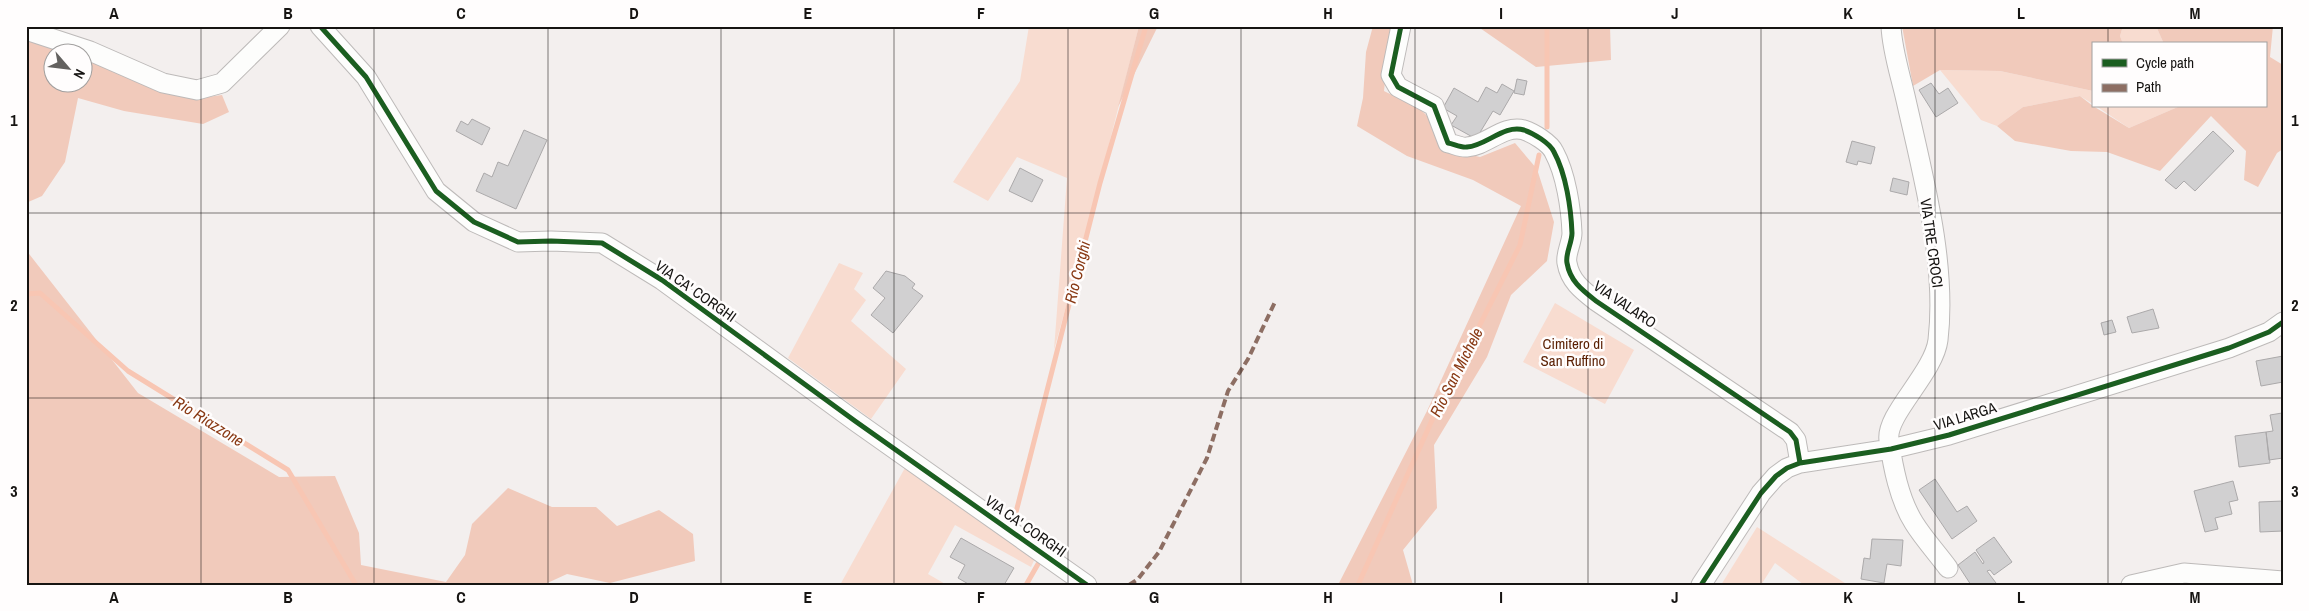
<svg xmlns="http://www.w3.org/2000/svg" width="2309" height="611" font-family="'Archivo Narrow',sans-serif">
	<rect width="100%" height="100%" fill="#f3efee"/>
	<path fill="#f8dcd0" d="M1029 26H1139L1089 223 1054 350 1067 178 1017 157 988 201 953 182 1020 81Z
		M2123 26H2156L2164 44H2123L2120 36Z
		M1940 70 2000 71 2093 91V104L2080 96 2023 107 1997 126 1981 120Z
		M2096 106H2180L2129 128Z
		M839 263 863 273 854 289 866 300 851 321 906 369 871 419 788 358Z
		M1555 303 1634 350 1605 404 1523 362Z
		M906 466 1036 556 1031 567 955 525 928 574 947 585H840Z
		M1757 527 1848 585H1804L1775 563 1761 585H1721Z"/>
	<path fill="#f1cabb" d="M1139 26H1158L1118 107Z
		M1373 26H1391L1384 91C1422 110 1428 106 1442 148L1480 157 1515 143 1537 169 1554 222 1547 261 1511 295 1487 357 1434 445 1437 508 1403 550 1413 585H1338L1427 411 1521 206 1473 180 1407 156 1357 126 1363 98 1366 52Z
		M1477 26H1610L1611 60 1536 67Z
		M1902 26H2123L2120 36 2123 44H2093V91L2000 71 1940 70 1913 86Z
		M2156 26H2273L2270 57 2283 65V149L2277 153 2258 187 2244 180 2246 151 2211 116 2160 171 2107 152 2071 151 2015 141 1997 126 2023 107 2080 96 2093 106 2129 128 2180 106H2265V44H2164Z
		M26 40 70 52H52V82H82L83 56 146 84 193 99 222 95 229 112 203 124 124 111 78 98 65 162 42 196 26 203Z
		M26 250 138 393 279 477 335 476 359 533 361 565 446 582 465 555 472 524 508 488 552 507H596L617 526 659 510 693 534 695 561 610 583 567 574 543 585H26Z"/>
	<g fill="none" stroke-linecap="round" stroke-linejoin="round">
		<path stroke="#f8c6b3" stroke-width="5" d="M1547 26V127
			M26 294 40 293 128 371 288 470 356 585
			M1014 520 1100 183 1146 26
			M1026 585 1038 564
			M1358 585 1433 418 1520 245 1539 155"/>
	</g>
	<path fill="#d1d0d1" stroke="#aba9aa" d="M1517 79 1527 81 1524 95 1514 93Z
		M1931 83 1939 94 1948 88 1958 103 1936 117 1919 90Z
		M1502 84 1514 91 1500 115 1493 111 1476 139 1451 125 1457 116 1443 108 1454 88 1478 102 1486 87 1497 93Z
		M472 119 490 128 482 145 456 131 461 121 468 125Z
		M524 130 547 140 516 209 476 191 484 173 492 177 498 162 508 166Z
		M2213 131 2234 151 2195 191 2184 181 2176 189 2165 180Z
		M1852 141 1875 147 1871 164 1858 161 1857 165 1846 162Z
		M1020 168 1043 180 1032 202 1009 191Z
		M1893 178 1909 182 1907 195 1890 191Z
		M886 271 905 276 915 284 912 288 923 296 893 333 871 315 885 298 873 288Z
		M2153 309 2159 328 2132 333 2127 317Z
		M2112 320 2116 332 2104 335 2101 323Z
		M2283 356V382L2261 386 2256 361Z
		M2282 413 2283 458 2269 460 2266 432 2273 431 2270 415Z
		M2266 432 2270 463 2239 467 2235 436Z
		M1935 479 1957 512 1967 506 1977 521 1952 539 1919 490Z
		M2233 481 2238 500 2229 502 2232 514 2215 518 2218 529 2205 532 2194 491Z
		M2283 501V531L2260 532 2259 502Z
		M1994 537 2012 562 1994 575 1990 570 1987 571 1996 583 1993 585H1971L1958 565 1975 552 1983 564 1984 562 1976 550Z
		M961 538 1014 568 1004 585H970L958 578 965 565 950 557Z
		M1872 539 1903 540 1901 566 1887 564 1884 583 1861 579 1864 558 1870 559Z"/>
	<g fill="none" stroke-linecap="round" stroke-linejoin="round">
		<g stroke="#bdbab9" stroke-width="21">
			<path id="minor" d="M320 26 366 77 436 191 474 222 518 242 551 241 602 243 662 280 855 421 1087 585
				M1401 26 1391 75 1398 87 1434 106 1448 143C1454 144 1461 148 1467 147 1486 146 1504 124 1524 130 1533 133 1550 143 1554 152 1566 174 1571 208 1572 233 1572 243 1565 254 1567 263 1570 281 1582 290 1596 301L1790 432 1796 440 1800 463
				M1891 26C1892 51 1901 77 1906 100 1923 176 1947 263 1938 340 1934 373 1885 415 1889 440 1893 467 1899 499 1914 523 1924 539 1937 553 1948 568
				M26 30 90 51 163 83 197 90 222 83 280 26
				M1701 585 1761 493 1776 476 1787 468 1800 463 1891 449 1949 435 2229 348 2269 332 2283 322
				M2131 585 2184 573 2283 581"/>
		</g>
		<use href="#minor" stroke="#fdfdfc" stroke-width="19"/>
		<path stroke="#8d6e63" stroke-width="4" stroke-dasharray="8 4" stroke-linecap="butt" d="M1129 585 1138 579 1159 552 1207 458 1228 391 1248 359 1275 302"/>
		<g stroke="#fffdfd" stroke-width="8">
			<path id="cycleway" d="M320 26 366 77 436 191 474 222 518 242 551 241 602 243 662 280 855 421 1087 585
				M1401 26 1391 75 1398 87 1434 106 1448 143C1454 144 1461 148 1467 147 1486 146 1504 124 1524 130 1533 133 1550 143 1554 152 1566 174 1571 208 1572 233 1572 243 1565 254 1567 263 1570 281 1582 290 1596 301L1790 432 1796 440 1800 463
				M1701 585 1761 493 1776 476 1787 468 1800 463 1891 449 1949 435 2229 348 2269 332 2283 322"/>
		</g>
		<use href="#cycleway" stroke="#1b5e20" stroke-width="5"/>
	</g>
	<path fill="none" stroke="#161412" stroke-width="1" stroke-opacity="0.55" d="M201 26V585M374 26V585M548 26V585M721 26V585M894 26V585M1068 26V585M1241 26V585M1415 26V585M1588 26V585M1761 26V585M1935 26V585M2108 26V44M2108 106V585M26 213H2283M26 398H2283"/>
	<g text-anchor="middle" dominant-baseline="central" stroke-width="5" stroke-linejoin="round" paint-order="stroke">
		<g font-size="15" fill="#161412" stroke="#fffdfd">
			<text transform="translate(1932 243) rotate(82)">VIA TRE CROCI</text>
			<text transform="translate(696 291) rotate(35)">VIA CA' CORGHI</text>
			<text transform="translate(1625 304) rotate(34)">VIA VALARO</text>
			<text transform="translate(1965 416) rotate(-17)">VIA LARGA</text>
			<text transform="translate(1026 526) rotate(35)">VIA CA' CORGHI</text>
		</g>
		<g font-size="15" fill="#5a1f02" stroke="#fffdfd">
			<text x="1573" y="343">Cimitero di<tspan x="1573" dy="17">San Ruffino</tspan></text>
		</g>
		<g font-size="16" font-style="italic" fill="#883813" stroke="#fffdfd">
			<text transform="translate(1077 272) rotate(-76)">Rio Corghi</text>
			<text transform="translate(1456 372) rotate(-63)">Rio San Michele</text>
			<text transform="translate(209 421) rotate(32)">Rio Riazzone</text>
		</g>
	</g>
	<rect width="2309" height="611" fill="none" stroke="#fffdfd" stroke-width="55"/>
	<rect x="2092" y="42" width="175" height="65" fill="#fffdfd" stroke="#a2a09f"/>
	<rect x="2102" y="59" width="25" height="8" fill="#1b5e20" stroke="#a2a09f"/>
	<text x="2136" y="68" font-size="15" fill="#161412">Cycle path</text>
	<rect x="2102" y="84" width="25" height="8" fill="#8d6e63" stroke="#a2a09f"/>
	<text x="2136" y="92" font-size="15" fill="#161412">Path</text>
	<g transform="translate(68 68) rotate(118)"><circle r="24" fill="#fffdfd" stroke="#a2a09f"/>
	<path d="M0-4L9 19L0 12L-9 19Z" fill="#63615f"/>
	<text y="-8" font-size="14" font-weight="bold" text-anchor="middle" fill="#161412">N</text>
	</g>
	<rect x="28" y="28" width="2254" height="556" fill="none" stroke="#161412" stroke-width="2"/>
	<g font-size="16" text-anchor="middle" font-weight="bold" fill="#161412">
		<text x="114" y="19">A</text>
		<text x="288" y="19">B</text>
		<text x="461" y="19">C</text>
		<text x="634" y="19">D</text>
		<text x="808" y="19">E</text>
		<text x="981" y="19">F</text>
		<text x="1154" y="19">G</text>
		<text x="1328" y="19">H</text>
		<text x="1501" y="19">I</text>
		<text x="1675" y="19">J</text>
		<text x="1848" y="19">K</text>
		<text x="2021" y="19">L</text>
		<text x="2195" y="19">M</text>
		<text x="14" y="126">1</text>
		<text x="2295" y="126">1</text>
		<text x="14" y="311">2</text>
		<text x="2295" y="311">2</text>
		<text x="14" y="497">3</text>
		<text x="2295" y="497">3</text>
		<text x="114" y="603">A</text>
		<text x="288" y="603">B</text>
		<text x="461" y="603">C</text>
		<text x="634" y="603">D</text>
		<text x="808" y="603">E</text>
		<text x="981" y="603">F</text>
		<text x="1154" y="603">G</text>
		<text x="1328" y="603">H</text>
		<text x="1501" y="603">I</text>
		<text x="1675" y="603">J</text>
		<text x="1848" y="603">K</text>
		<text x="2021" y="603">L</text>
		<text x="2195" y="603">M</text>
	</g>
</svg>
